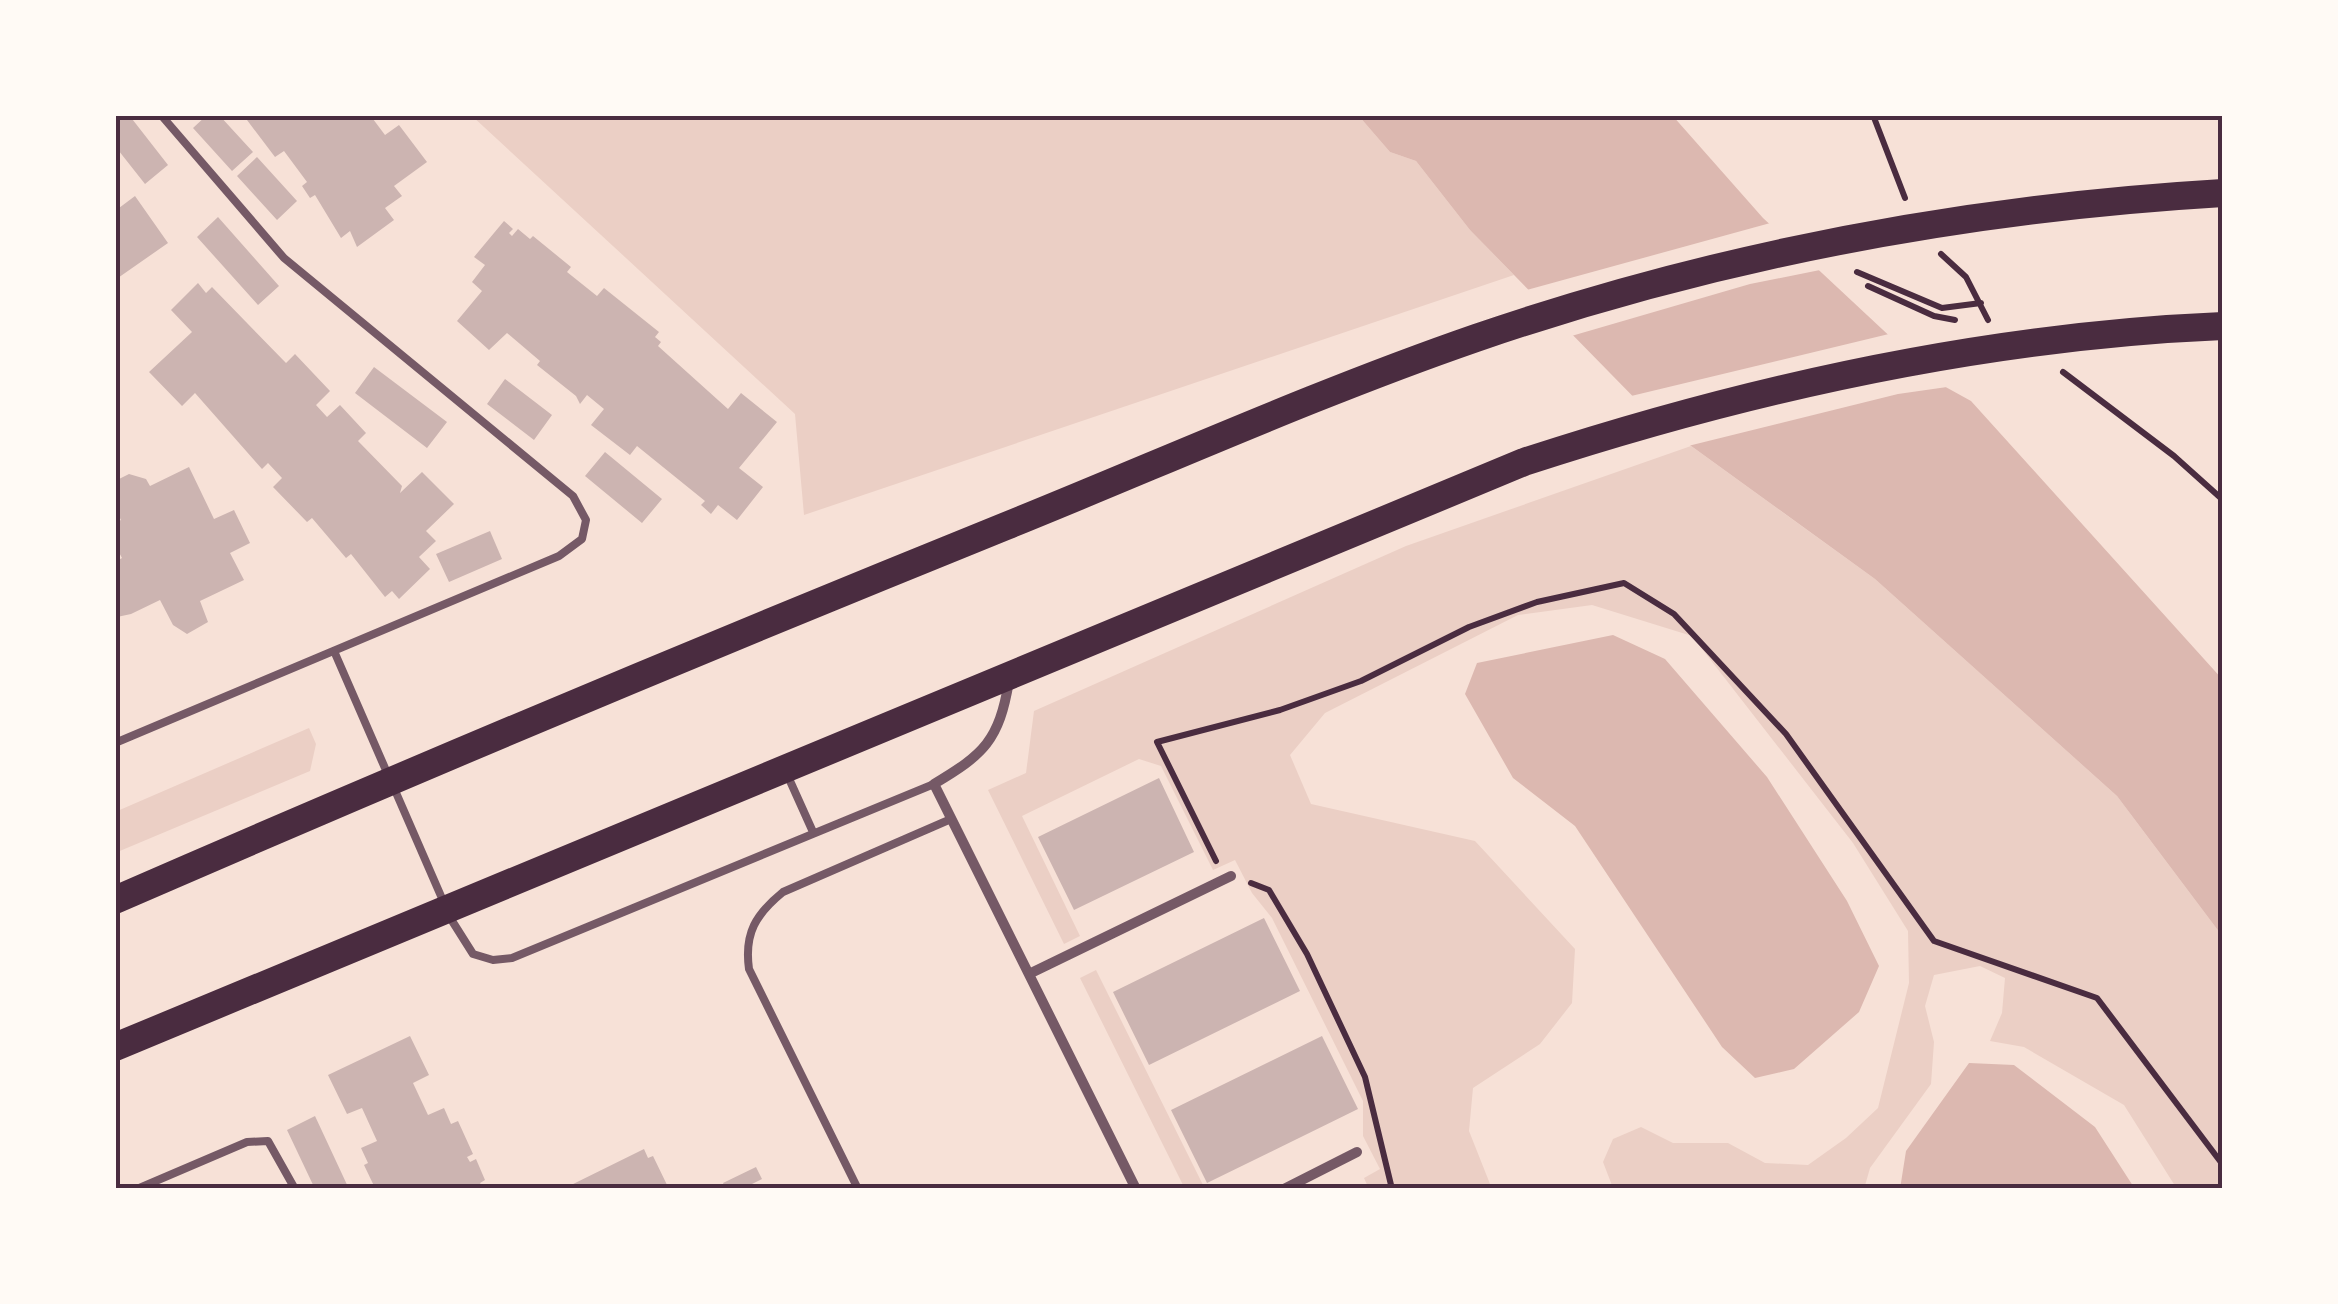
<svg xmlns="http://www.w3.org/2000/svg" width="2338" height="1304" font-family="'Archivo Narrow',sans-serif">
	<rect width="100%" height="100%" fill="#f7e1d7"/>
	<path fill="#ebcfc5" d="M471 115H1358L1390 152 1416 161 1470 230 1514 275 804 515 795 414Z
		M1691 446 1875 579 2117 796 2223 937V1189H2177L2124 1105 2024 1047 1990 1041 2002 1013 2005 978 1980 966 1934 975 1925 1006 1934 1042 1931 1084 1870 1168 1864 1189 1613 1188 1603 1162 1613 1139 1641 1127 1673 1143H1728L1765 1163 1808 1165 1846 1138 1878 1108 1909 983 1908 931 1853 843 1692 636 1592 605 1518 615 1325 713 1290 755 1311 804 1475 841 1575 949 1572 1003 1540 1044 1473 1088 1469 1131 1492 1189H1369L1364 1178 1380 1169 1363 1136V1101L1272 918 1252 893 1235 860 1213 870 1161 766 1139 759 1022 816 1080 936 1064 944 988 790 1026 773 1034 711 1406 546Z
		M309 728 316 744 310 771 115 853V812Z
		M1096 970 1205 1189H1185L1080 978Z"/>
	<path fill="#dcb8b0" d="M1358 115H1672L1763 218 1942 385 1971 401 2223 680V937L2117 796 1875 579 1658 422 1470 230 1416 161 1390 152Z
		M1613 635 1665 659 1767 777 1847 901 1879 966 1859 1012 1794 1069 1755 1078 1722 1047 1575 826 1513 778 1465 694 1477 663Z
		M1969 1063 2014 1065 2095 1127 2135 1189H1900L1906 1151Z"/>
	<path fill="#f7e1d7" d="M1774 222 1825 269 1750 284 1568 337 1523 291Z
		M1893 333 1954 386 1898 394 1684 447 1627 397Z"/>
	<path fill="#ccb4b1" d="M115 115H129L168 165 145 184 115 146Z
		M207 115H219L253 152 232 171 193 128Z
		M253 115H370L385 135 399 125 427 162 394 186 402 196 385 208 394 220 357 247 350 231 341 238 315 195 310 198 302 186 307 182 284 151 275 157 247 120Z
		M257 157 297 201 277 220 237 176Z
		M135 196 168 243 115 280V203L119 208Z
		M218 217 279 286 258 305 197 237Z
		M504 221 513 229 509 233 512 236 518 229 530 239 533 236 571 267 567 272 597 296 604 288 659 332 655 337 661 342 658 346 728 409 741 393 777 422 739 468 763 487 737 520 718 505 711 514 701 505 705 501 637 446 630 455 591 425 604 409 587 395 580 404 576 396 537 365 540 361 507 333 489 350 457 321 482 291 472 282 485 265 474 257Z
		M198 283 206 293 212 287 286 363 295 354 330 391 316 405 327 417 340 405 366 433 358 441 402 486 400 493 422 472 454 504 426 531 436 541 419 557 430 569 399 599 392 591 385 597 351 554 346 558 312 518 307 522 273 487 282 478 268 463 262 469 195 393 182 406 149 372 192 332 171 310Z
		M374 367 447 422 427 448 355 393Z
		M505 379 552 415 534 440 487 404Z
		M605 452 662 499 642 523 585 476Z
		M189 467 214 519 234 510 250 543 230 553 244 580 200 601 208 622 187 634 173 625 160 600 131 614 117 617 115 613V562L122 558 115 545V523L121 520 115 509V481L129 474 146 479 150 486Z
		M490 531 502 559 449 582 436 554Z
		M1159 778 1194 852 1074 910 1038 837Z
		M1264 918 1300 991 1149 1065 1113 992Z
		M410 1036 429 1075 413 1083 428 1115 444 1108 451 1124 458 1121 473 1154 467 1157 470 1162 476 1159 485 1180 480 1183 483 1189H381L375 1188 364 1165 368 1163 361 1148 377 1141 362 1108 347 1114 328 1075Z
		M1322 1036 1358 1109 1207 1183 1171 1110Z
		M315 1116 349 1189H315L287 1130Z
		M644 1149 648 1158 653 1156 669 1189H563Z
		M756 1167 762 1179 742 1189H726L723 1183Z"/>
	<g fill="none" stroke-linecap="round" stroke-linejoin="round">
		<path stroke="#4a2c40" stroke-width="6" d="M1873 115 1905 198
			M1941 254 1966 277 1988 320
			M1857 272 1942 308 1981 303
			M1868 286 1934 316 1955 320
			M2063 372 2174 456 2223 500
			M1216 861 1157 742 1280 710 1361 681 1469 627 1537 602 1624 583 1674 614 1786 734 1934 941 2097 998 2223 1165
			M1251 883 1269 890 1307 954 1365 1077 1392 1189"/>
		<path stroke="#755966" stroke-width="8" d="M334 651 388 775
			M115 743 559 556 582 539 586 520 573 496 284 258 161 115
			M786 772 813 832
			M394 788 444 903
			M449 916 473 954 493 960 512 958 934 784
			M137 1189 247 1142 268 1141 295 1189
			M858 1189 749 969C744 933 756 914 783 892L951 819"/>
		<path stroke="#755966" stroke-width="10" d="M1009 681C999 741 984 754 934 784L1136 1189
			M1031 973 1231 876
			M1284 1189 1357 1152"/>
		<path stroke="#4a2c40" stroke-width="28" d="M115 900C411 771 707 647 1006 526 1162 463 1317 393 1476 338 1718 255 1968 208 2223 193
			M115 1047 1524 462C1750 388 1984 336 2223 326"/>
	</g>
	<rect width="2338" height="1304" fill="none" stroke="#fffaf5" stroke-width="235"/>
	<rect x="118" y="118" width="2102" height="1068" fill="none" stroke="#4a2c40" stroke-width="4"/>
</svg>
